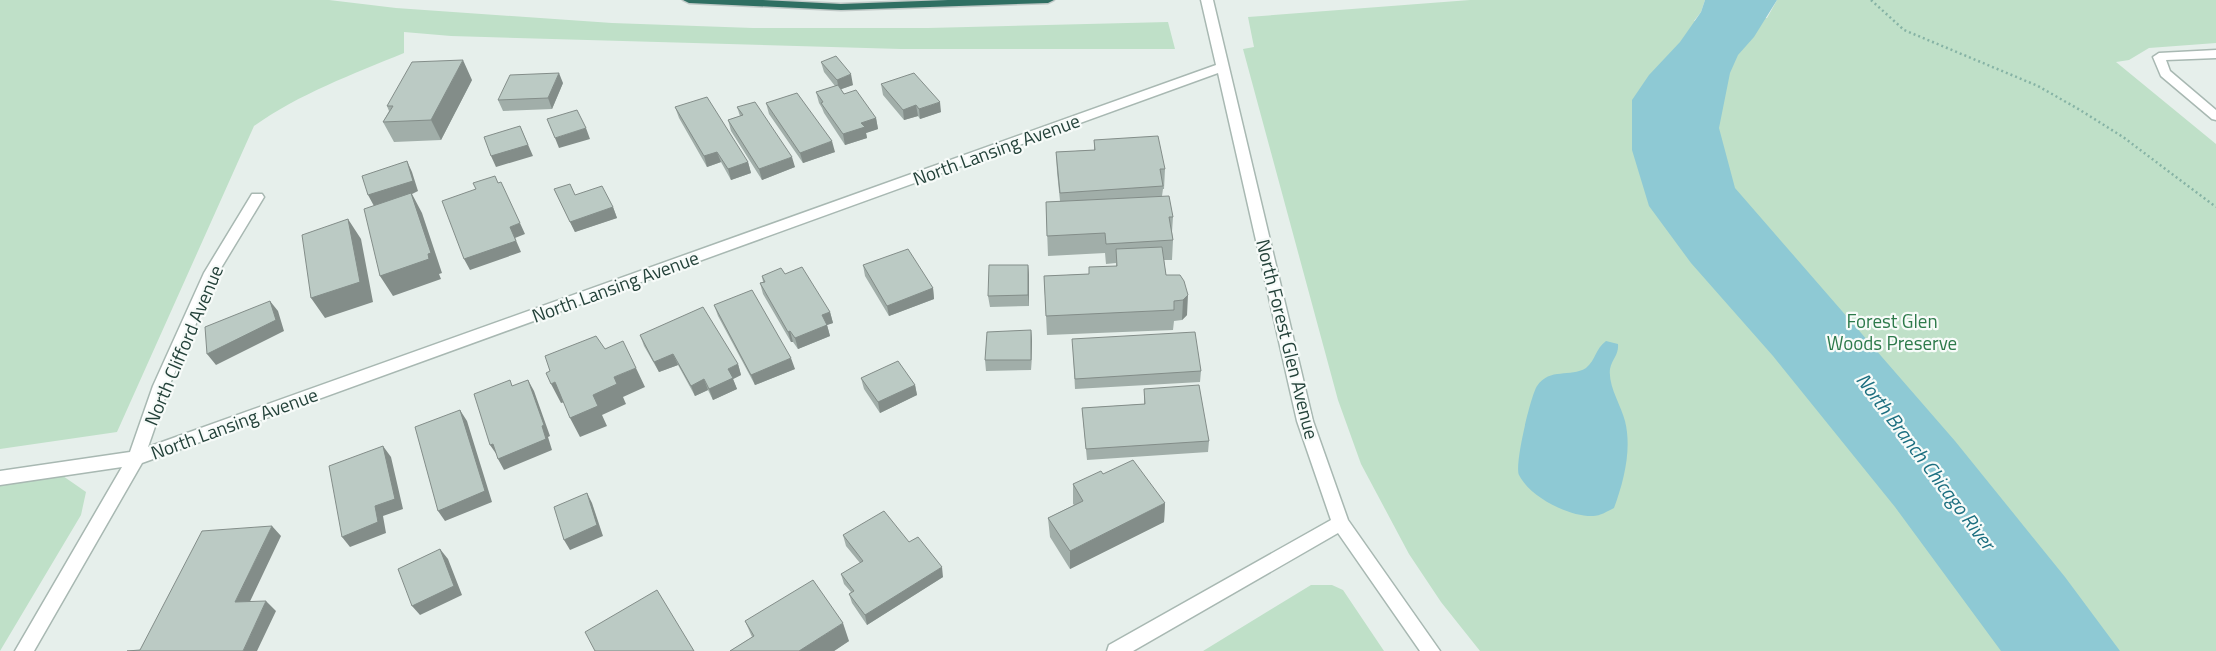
<svg xmlns="http://www.w3.org/2000/svg" width="2216" height="651" font-family="'Titillium Web',sans-serif">
	<rect width="100%" height="100%" fill="#e6efeb"/>
	<path fill="#bfe0c8" d="M0 0H329L396 8 612 23 753 28H928L1168 22 1175 49H901L451 36 404 32V53C353 74 299 94 254 126L117 432 0 449Z
		M1470 0H1705L1701 12 1694 21 1767 18 1777 0H2216V43L2149 48 2129 60 2116 62 2216 144V651H1480L1441 602 1409 554 1361 464 1338 400 1243 49 1254 47 1248 17Z
		M63 476 86 492 81 515 0 651V486Z
		M1311 585H1332L1343 590 1384 651H1203Z"/>
	<path fill="#8ec9d4" d="M1705 0H1777L1754 37 1738 55 1730 73 1719 128 1735 188 1955 441 2065 577 2120 651H2001L1895 507 1773 356 1691 263 1649 206 1632 150V100L1649 75 1680 42 1701 12Z
		M1606 341 1618 344C1619 355 1612 359 1610 369 1608 386 1621 405 1625 421 1632 449 1624 481 1614 508 1608 511 1600 516 1593 516 1569 517 1530 497 1519 475 1514 465 1531 395 1537 386 1550 367 1570 378 1586 368 1596 360 1595 349 1606 341Z"/>
	<g fill="none" stroke-linecap="round" stroke-linejoin="round">
		<g stroke="#a8b8b2" stroke-width="3">
			<path id="minor" d="M1201 0H1213L1313 421 1348 520 1440 651H1420L1338 533 1133 651H1107L1109 645 1331 520 1297 421 1218 73 142 463 34 651H15L122 467 0 485V471L130 452 153 386 204 273 252 194H262L264 197 218 273 169 386 148 447 1216 65Z
				M2216 50V58L2166 60 2170 71 2216 110V120L2212 119 2161 76 2153 57 2159 53Z"/>
		</g>
		<g stroke="#c2cac8" stroke-width="3">
			<path id="highway" d="M683 0H763L841 4 948 0H1054L1048 3 841 10 689 3Z"/>
		</g>
		<path stroke="#86b3a5" stroke-width="2.5" stroke-dasharray="2 3" stroke-linecap="butt" d="M1871 0 1904 30 2038 86 2080 110 2123 137 2216 207"/>
		<use href="#minor" fill="#fff" fill-rule="evenodd"/>
		<use href="#highway" fill="#2f6f62" fill-rule="evenodd"/>
	</g>
	<path fill="#a1aea9" d="M821 62 853 85 841 89 844 94 876 118 878 129 866 133 867 138 845 145 824 113 822 108 819 103 816 92 835 86 824 72Z
		M472 80 441 140 394 142 383 122 389 111 387 106Z
		M563 83 552 109 503 111 498 100Z
		M881 84 941 112 920 119 918 116 904 120 883 95Z
		M766 103 835 152 803 163 769 114Z
		M675 107 748 162 751 173 731 180 721 162 707 167 679 118Z
		M737 107 795 167 762 180 731 131 728 120 740 116Z
		M1094 140 1165 169 1164 189H1163L1162 196 1173 217 1172 232 1173 240 1172 260H1164L1166 275H1180L1187 315 1182 320 1174 321 1173 330 1047 335 1044 276 1089 274 1116 266V263L1106 264 1105 253 1048 256 1046 202 1060 201 1057 172 1056 152 1094 150Z
		M554 189 575 195 613 207 617 218 575 232Z
		M863 265 933 288 934 299 889 316 865 276Z
		M1028 265 1029 275V306L990 307 988 296Z
		M785 274 830 312 833 323 827 325 830 336 798 349 793 342H791L763 294 760 283 763 282 762 276Z
		M714 305 795 369 755 385 718 316Z
		M1031 330 1032 341 1031 370 986 371 985 360Z
		M640 335 738 364 741 375 733 379 737 389 713 400 708 390 695 396 678 365 659 372 644 346Z
		M1073 350 1201 371 1200 382 1075 389Z
		M861 378 915 385 917 395 880 413 864 389Z
		M1144 389 1209 441 1208 452 1087 460 1082 408 1144 404Z
		M1103 474 1165 503 1164 522 1070 569 1050 537 1048 518 1074 505 1073 504V484Z
		M843 535 909 542 943 577 867 625 852 603 849 594 851 592 844 584 841 574 860 563 846 546Z
		M745 621 849 641 834 651H730L752 637Z"/>
	<path fill="#838d89" d="M463 60 472 80 441 140 431 120Z
		M559 73 563 83 552 109 548 98Z
		M851 74 853 85 839 90 837 80Z
		M940 102 941 112 920 119 919 109Z
		M916 105 918 116 904 120 903 110Z
		M876 118 878 129 866 133 867 138 845 145 843 134 861 123Z
		M520 126 533 156 496 167 491 156Z
		M586 128 590 139 559 148 555 138Z
		M832 141 835 152 803 163 800 153Z
		M717 152 721 162 707 167 704 156Z
		M792 157 795 167 762 180 759 169Z
		M407 161 412 172 418 191 412 194 422 213 442 273 439 274 441 279 393 296 380 276 374 206 368 195Z
		M748 162 751 173 731 180 728 169Z
		M613 207 617 218 575 232 570 222Z
		M348 219 361 239 373 302 325 318 311 298Z
		M520 223 525 234 515 238 521 252 470 270 464 259 510 227Z
		M1028 265 1029 275V306L1028 295Z
		M933 288 934 299 889 316 887 306Z
		M1188 295 1187 315 1182 320 1183 300Z
		M270 301 278 311 284 331 216 365 207 354Z
		M830 312 833 323 824 326 822 315Z
		M827 325 830 336 798 349 795 338Z
		M1031 330 1032 341 1031 370Z
		M790 331 793 342H791L788 332Z
		M673 354 678 365 659 372 654 362Z
		M791 358 795 369 755 385 751 375Z
		M738 364 741 375 733 379 737 389 713 400 709 389 728 369Z
		M636 368 645 387 623 397 626 404 602 415 607 426 580 437 570 418 593 395 614 377Z
		M704 379 708 390 695 396 691 386Z
		M528 380 534 391 550 436 548 437 552 450 504 470 498 459Z
		M555 382 565 402 561 403 551 384Z
		M915 385 917 395 880 413 878 402Z
		M460 410 467 421 492 502 445 521 438 511Z
		M493 444 497 455 490 445Z
		M383 446 391 457 403 509 383 516 386 533 350 547 342 537 375 506Z
		M587 493 592 503 603 536 570 550 564 540Z
		M1165 503 1164 522 1070 569V551Z
		M272 526 281 536 245 612 235 602Z
		M440 549 448 559 462 595 420 615 412 606Z
		M942 567 943 577 867 625 865 615Z
		M266 601 276 611 257 651H243Z
		M843 623 849 641 834 651H799Z"/>
	<path fill="#bbcac4" stroke="#838d89" d="M836 56 851 74 837 80 821 62Z
		M463 60 431 120 383 122 393 106H387L412 62Z
		M559 73 548 98 498 100 510 75Z
		M914 73 940 102 919 109 916 105 903 110 881 84Z
		M838 85 844 94 856 90 876 118 861 123 865 127 843 134 821 103 823 102 816 92Z
		M797 93 832 141 800 153 766 103Z
		M707 97 748 162 728 169 717 152 704 156 675 107Z
		M755 102 792 157 759 169 728 120 743 115 737 107Z
		M577 110 586 128 555 138 547 119Z
		M520 126 528 145 491 156 484 137Z
		M1158 136 1165 169H1160L1163 186 1060 193 1056 152 1095 150 1094 140Z
		M407 161 413 181 368 195 362 176Z
		M495 176 498 183 501 182 520 223 510 227 516 241 464 259 442 201 476 189 473 183Z
		M570 184 575 195 602 186 613 207 570 222 554 189Z
		M411 193 431 253 428 254 429 259 380 276 364 209Z
		M1169 196 1173 217H1169L1173 240 1106 244 1105 233 1047 236 1046 202Z
		M348 219 360 282 311 298 302 235Z
		M1162 247 1166 275H1180L1184 281 1188 295 1183 300 1174 301V310L1046 316 1044 276 1089 274V267L1117 266 1116 249Z
		M908 249 933 288 887 306 863 265Z
		M989 265H1028V295L988 296Z
		M802 267 830 312 822 315 827 325 795 338 790 331 788 332 760 283 765 282 762 276 781 268 785 274Z
		M752 290 791 358 751 375 714 305Z
		M270 301 276 320 207 354 205 327Z
		M703 307 738 364 728 369 733 378 709 389 704 379 691 386 673 354 654 362 640 335Z
		M1031 330V360H985L987 332Z
		M1195 332 1201 371 1075 379 1072 339Z
		M596 336 605 349 623 341 636 368 614 377 617 384 593 395 598 406 570 418 555 382 551 384 546 373 550 371 545 356Z
		M898 361 915 385 878 402 861 378Z
		M510 380 512 386 528 380 544 425 542 426 546 439 498 459 493 444 490 445 474 394Z
		M1199 385 1209 441 1086 449 1082 408 1145 404 1144 389Z
		M460 410 485 491 438 511 415 427Z
		M383 446 395 499 375 506 378 522 342 537 329 466Z
		M1133 460 1165 503 1070 551 1048 518 1083 501 1073 484 1101 471 1103 474Z
		M587 493 597 525 564 540 554 507Z
		M884 511 909 542 918 537 942 567 865 615 849 594 854 591 841 574 863 561 843 535Z
		M272 526 235 602 266 601 243 651H127L140 650 202 531Z
		M440 549 454 586 412 606 398 569Z
		M813 580 843 623 799 651H730L754 636 745 621Z
		M657 590 694 651H595L585 632Z"/>
	<g text-anchor="middle" dominant-baseline="central" stroke-width="4.5" stroke-linejoin="round" paint-order="stroke">
		<g font-size="19" fill="#24423a" stroke="#f7fbf9">
			<text transform="translate(996 149) rotate(-20)">North Lansing Avenue</text>
			<text transform="translate(615 286) rotate(-20)">North Lansing Avenue</text>
			<text transform="translate(1288 339) rotate(76)">North Forest Glen Avenue</text>
			<text transform="translate(183 345) rotate(-67)">North Clifford Avenue</text>
			<text transform="translate(234 423) rotate(-20)">North Lansing Avenue</text>
		</g>
		<g font-size="19" fill="#2d7a4b" stroke="#f7fbf9">
			<text x="1892" y="320">Forest Glen<tspan x="1892" dy="22">Woods Preserve</tspan></text>
		</g>
		<g font-size="20" font-style="italic" fill="#1c6f80" stroke="#f7fbf9">
			<text transform="translate(1926 461) rotate(53)">North Branch Chicago River</text>
		</g>
	</g>
</svg>
